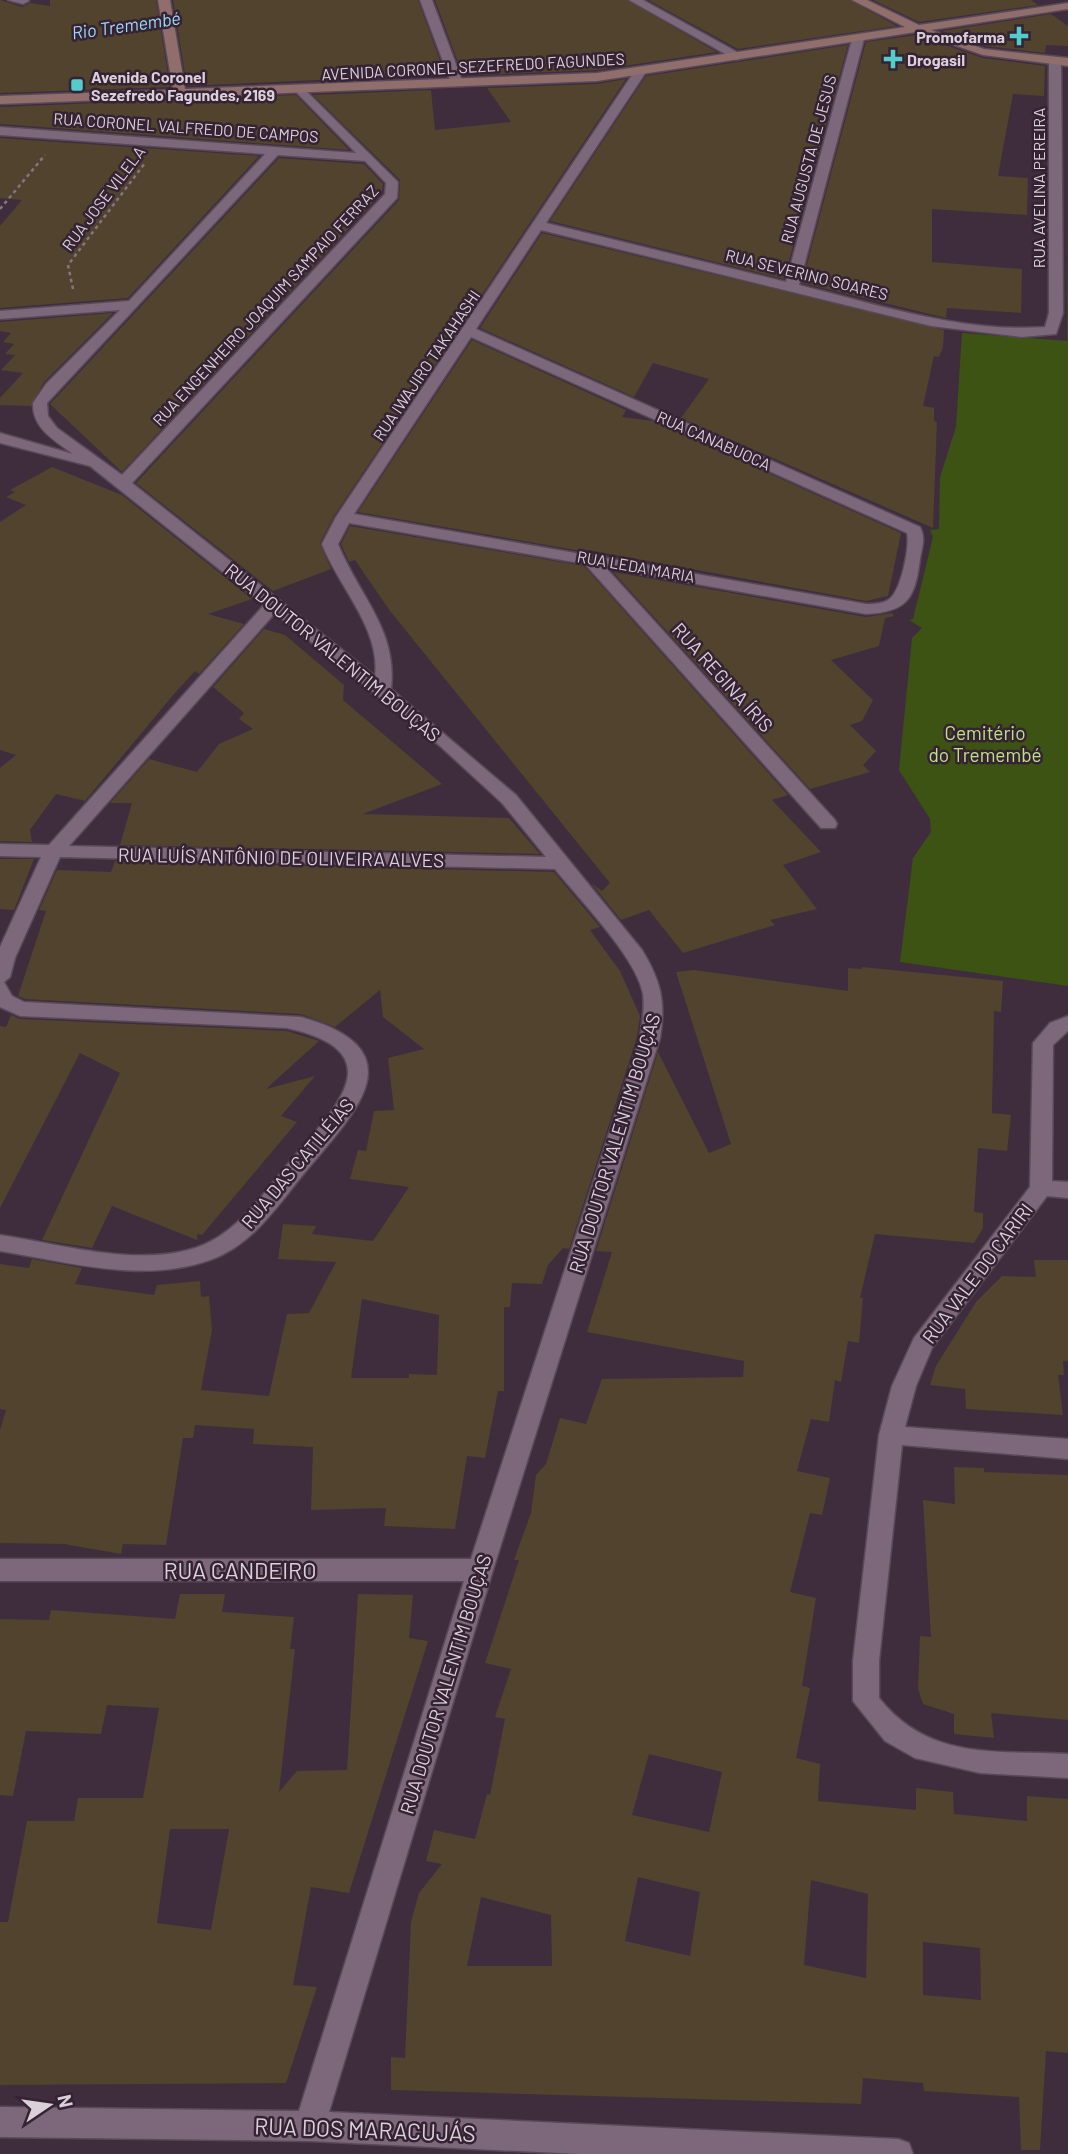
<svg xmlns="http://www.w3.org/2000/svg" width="1068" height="2154" font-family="Barlow,sans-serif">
	<rect width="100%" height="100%" fill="#3f2d3e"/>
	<path fill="#3d5313" d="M1068 222V986L900 962 913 858 931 832 930 819 899 770 912 638 922 628 909 620 913 619 933 537 930 530 939 529 940 477 956 427 962 333 1067 341Z"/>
	<path fill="#51432d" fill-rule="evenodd" d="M0 0 22 7 30 3 50 6V0H156L170 87 0 93Z
		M173 0H418L445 74 187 86Z
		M435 0H627L717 52 597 70 478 75 476 72 462 73Z
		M648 0H850L897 26 738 49Z
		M873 0H1031L1038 5 919 22Z
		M1051 14 1068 26V46L1046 45 1045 53 985 46 942 31Z
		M916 35 983 58 1045 66 1044 96 1013 94 998 176 1028 178 1027 215 932 209V262L1022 269 1021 313 947 308 946 318 802 283 866 42Z
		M848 45 784 279 550 221 646 76Z
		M626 79 334 516 320 543 331 569 273 591 136 483 399 200 400 180 313 95 431 90 435 130 511 122 487 88 597 84Z
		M296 95 349 150 0 124V107Z
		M0 138 259 156 128 298 0 308V226L22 200 0 198Z
		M279 158 364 164 383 184 382 193 122 472 50 404Z
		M542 233 944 330 943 347 939 357 934 356 923 406 934 408V421L937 422 933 528 681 418 709 379 653 363 634 397 480 328Z
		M113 313 44 382 31 406 0 405V398L23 373 1 370 15 355 5 354 14 344 3 342 11 333 0 331V322Z
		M472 340 626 410 622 417 653 421 901 533 888 596 866 601 588 550 581 551 358 512Z
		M52 467 122 495 252 599 208 614 244 624 199 674 195 671 174 694 85 801 56 794 30 830 32 842 0 841V768L16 755 0 750V522L26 505 6 497 15 492 10 490Z
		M350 526 584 566 788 795 772 800 821 852 783 865 817 909 770 920 775 925 683 953 649 910 621 920 591 883 602 891 610 883 390 611 355 560 349 562 341 544Z
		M613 572 866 617 892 613 894 616 885 618 879 646 831 660 873 700 862 721 850 725 876 751 863 765 870 772 810 789Z
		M264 629 285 635 344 685 343 700 442 784 363 814 509 818 540 854 120 845 132 803H110L149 759 197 772 219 744 253 729 239 719 244 713 213 687Z
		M0 859H34L14 910 0 909Z
		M115 861 554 872 600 927 590 930 620 971 640 1016 637 1037 569 1249 563 1248 548 1265 542 1284 512 1283 510 1307H504V1391H498L485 1458 467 1456 455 1529 384 1526 386 1508 311 1510 313 1447 253 1444 254 1429 195 1425 193 1438H183L166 1545 123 1544 121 1554 64 1544 0 1543V1430L6 1410 0 1409V1264L29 1268 32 1259 82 1268 75 1284 154 1295 157 1285 200 1281 201 1297 209 1296 212 1330 201 1390 269 1396 287 1314 309 1313 336 1262 278 1259 283 1224 316 1226 312 1234 373 1241 409 1187 350 1179 358 1150 366 1151 374 1111 394 1110 388 1058 424 1049 383 1017 380 990 335 1027 301 1014 25 999 18 996 46 911 39 910 57 870 111 872ZM362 1299 439 1315 437 1375 409 1374V1378H351Z
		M862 967 1003 981 1001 1012 994 1011 992 1113 1011 1115 1007 1151 978 1148 974 1212 983 1213V1228L974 1243 875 1234 860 1298H863L859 1343 848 1341 841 1382 835 1380 829 1422 811 1419 797 1471 830 1478 822 1515 810 1513 790 1592 816 1598 802 1686 810 1688 796 1758 820 1764 818 1801 916 1810V1788L953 1792 954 1814 1027 1821V1796L1068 1799V2053L1046 2051 1040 2150H1021L1019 2097 924 2091 923 2083 863 2078 861 2104 391 2090V2057L405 2058 411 1922 419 1893 442 1864 426 1861 434 1830 475 1839 487 1794 490 1795 505 1719 495 1717 511 1669 485 1663 519 1560H514L531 1513 536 1475 546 1464 560 1418 586 1424 602 1379 743 1377 744 1361 587 1332 612 1252 596 1251 658 1052 709 1153 731 1144 676 972 694 970 848 991V968L862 969ZM649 1754 722 1772 709 1832 632 1815ZM638 1877 700 1892 690 1956 625 1941ZM811 1880 868 1894 866 1978 804 1965ZM481 1897 551 1915 552 1966H467ZM923 1942 980 1948 981 2000 923 1995Z
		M11 1015 20 1019 287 1031 319 1041 266 1089 315 1076 281 1116 297 1122 202 1235 197 1234V1240L112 1206 92 1248 42 1240 120 1073 80 1053 0 1208V1026L6 1027Z
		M1034 1260H1068V1361H1063L1064 1375H1058L1063 1415 966 1409 965 1389 930 1385 936 1366 976 1302 1002 1276 1036 1277Z
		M954 1467 984 1468V1472L1068 1475V1720L991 1713 994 1738 954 1734V1714L923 1704 918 1689 920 1636 931 1637 923 1500 955 1504Z
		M180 1594H225L222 1612 294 1617 290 1649H295L279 1792 297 1771 347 1770 358 1594 413 1595 409 1638 428 1641 349 1893 311 1887 293 1985 317 1987 286 2083 0 2085V1922H8L27 1821H74L78 1798H143L159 1708 107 1705 101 1734 26 1731 13 1796 0 1795V1619L49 1620 51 1610 175 1619ZM170 1829H229L211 1930 157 1923Z"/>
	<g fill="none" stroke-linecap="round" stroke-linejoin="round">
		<g stroke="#594958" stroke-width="3">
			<path id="street" d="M8 0H28L29 1 23 4Z
				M420 0H432L463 83 461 86 451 83Z
				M629 0H643L746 57 736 60Z
				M858 36 864 39 799 285C879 305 963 333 1045 327L1049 313V61L1055 57 1061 61 1063 313 1056 334 1022 337 931 326 541 230 476 329 920 527C926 538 922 547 920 559 915 598 908 612 866 614L606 568 835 820 837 824 835 828H821L585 564 349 523 338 544C359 596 398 630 391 689L516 795 642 950C661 981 666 1002 660 1038L493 1570 329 2112 898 2139 909 2143 913 2154H580L310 2141 0 2137V2107L299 2111 464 1581H0V1559H471L640 1038C642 1024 645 1009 643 994 637 958 579 899 555 869L60 857 15 958 10 977 4 982 12 996 24 1002 301 1017C419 1050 355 1113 306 1171 279 1204 252 1246 210 1260 143 1284 68 1262 0 1251V1235C61 1244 135 1267 195 1248 237 1235 265 1191 292 1159 334 1109 396 1052 287 1028L20 1016 0 1007V947L41 857 0 856V844L49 845 264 605 90 466 0 443V433L73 454C54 440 32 428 33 403L46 384 120 310 0 319V311L129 301 265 154 0 135V127L356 153 297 93 295 90 301 86 398 182 397 198 132 483 375 676C381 629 338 586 322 544L336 517 636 69 646 72 546 223 786 282 852 39ZM278 155 365 161 386 183 385 194 122 475 57 428 48 416 47 403ZM471 337 907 533C910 546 901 593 888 600 882 604 873 604 866 604L595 556 587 552 581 554 354 514ZM275 613 440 746 502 803 546 857 69 846Z
				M1068 1016V1031L1053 1045 1052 1181 1068 1182V1198L1047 1196 932 1348 916 1386 905 1427 1068 1439V1459L902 1445 879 1661V1698C929 1761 995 1750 1068 1754V1778L980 1773 915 1758 885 1741 853 1701V1661L879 1435 892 1386 914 1338 1030 1187 1033 1043 1050 1023Z"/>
		</g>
		<g stroke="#594958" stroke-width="3">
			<path id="secondary" d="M158 0H170L185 89 597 73 905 27 852 0H867L919 25 1068 3V9L931 30 984 49 1068 58V66L983 55 916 32 597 81 0 104V96L173 90Z"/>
		</g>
		<path stroke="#857584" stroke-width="2.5" stroke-dasharray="3.5 3.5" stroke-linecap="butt" d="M0 209 45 155
			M73 289 68 265 145 163"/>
		<use href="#street" fill="#7c677b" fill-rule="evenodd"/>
		<use href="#secondary" fill="#8f6e6b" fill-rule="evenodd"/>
	</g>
	<g fill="#53cdca" stroke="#352334" stroke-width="2.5">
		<path d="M1015.5 25.5h7v7h7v7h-7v7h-7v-7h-7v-7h7z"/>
		<path d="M889.5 48.5h7v7h7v7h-7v7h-7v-7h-7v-7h7z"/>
		<rect x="70" y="78" width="14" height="14" rx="3.5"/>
	</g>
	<g text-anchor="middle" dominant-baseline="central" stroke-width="5" stroke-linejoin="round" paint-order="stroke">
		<g font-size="16" font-weight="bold" fill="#dbcfda" stroke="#352334" text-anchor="start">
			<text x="1005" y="36" text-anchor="end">Promofarma</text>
			<text x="907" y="59">Drogasil</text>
			<text x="91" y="76">Avenida Coronel<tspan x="91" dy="18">Sezefredo Fagundes, 2169</tspan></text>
		</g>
		<g font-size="16" fill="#dbcfda" stroke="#352334">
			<text transform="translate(473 66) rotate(-3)">AVENIDA CORONEL SEZEFREDO FAGUNDES</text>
			<text transform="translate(186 127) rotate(4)">RUA CORONEL VALFREDO DE CAMPOS</text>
			<text transform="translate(808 159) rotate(-75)">RUA AUGUSTA DE JESUS</text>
			<text transform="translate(1038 188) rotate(-90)">RUA AVELINA PEREIRA</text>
			<text transform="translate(103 198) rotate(-53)">RUA JOSE VILELA</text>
			<text transform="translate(807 274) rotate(14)">RUA SEVERINO SOARES</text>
			<text transform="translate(265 305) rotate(-47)">RUA ENGENHEIRO JOAQUIM SAMPAIO FERRAZ</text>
			<text transform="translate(426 365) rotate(-56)">RUA IWAJIRO TAKAHASHI</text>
			<text transform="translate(714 440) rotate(24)">RUA CANABUOCA</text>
			<text transform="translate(636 566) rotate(10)">RUA LEDA MARIA</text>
		</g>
		<g font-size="18" font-style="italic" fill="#9bdaf9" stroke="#352334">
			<text transform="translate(126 25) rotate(-8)">Rio Tremembé</text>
		</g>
		<g font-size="19" fill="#dbcfda" stroke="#352334">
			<text transform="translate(333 652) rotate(39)">RUA DOUTOR VALENTIM BOUÇAS</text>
			<text transform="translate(723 677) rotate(48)">RUA REGINA ÍRIS</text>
			<text transform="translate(281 857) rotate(1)">RUA LUÍS ANTÔNIO DE OLIVEIRA ALVES</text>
			<text transform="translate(614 1143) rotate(-73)">RUA DOUTOR VALENTIM BOUÇAS</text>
			<text transform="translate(297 1163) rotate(-50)">RUA DAS CATILÉIAS</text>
			<text transform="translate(977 1273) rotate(-53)">RUA VALE DO CARIRI</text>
			<text transform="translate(445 1684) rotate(-73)">RUA DOUTOR VALENTIM BOUÇAS</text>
		</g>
		<g font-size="19" fill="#bde283" stroke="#352334">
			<text x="985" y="732">Cemitério<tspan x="985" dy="22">do Tremembé</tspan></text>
		</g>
		<g font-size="23" fill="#dbcfda" stroke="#352334">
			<text x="240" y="1570">RUA CANDEIRO</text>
			<text transform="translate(365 2129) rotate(2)">RUA DOS MARACUJÁS</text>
		</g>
	</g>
	<g transform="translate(49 2105) rotate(77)" stroke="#352334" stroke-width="5" paint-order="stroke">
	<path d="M0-5L12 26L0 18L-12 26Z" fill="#dbcfda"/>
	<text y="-10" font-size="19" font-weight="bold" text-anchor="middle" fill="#dbcfda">N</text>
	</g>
</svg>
